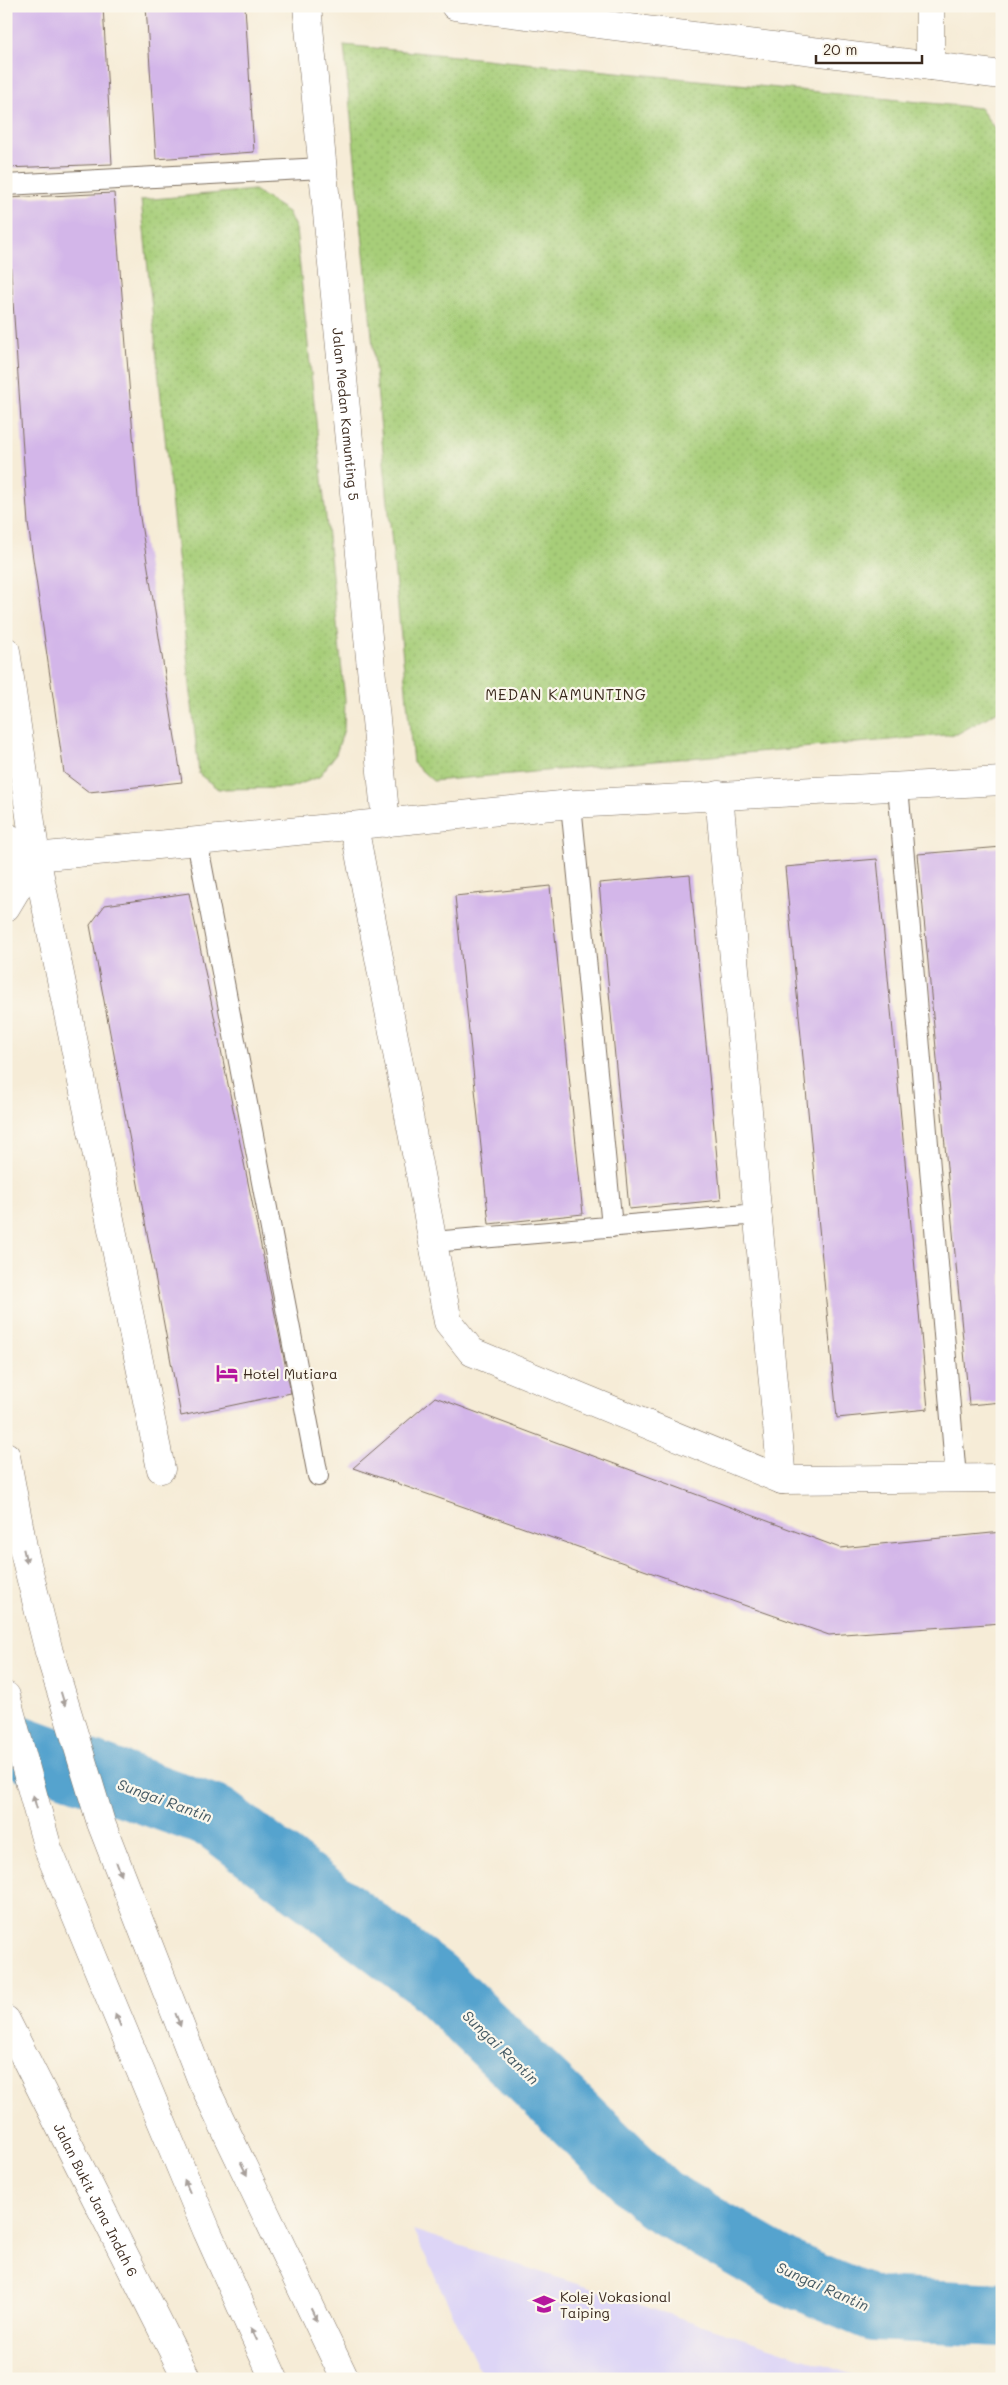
<svg xmlns="http://www.w3.org/2000/svg" width="1008" height="2385" font-family="Mali,sans-serif">
	<defs>
		<pattern id="grass-dots" width="8" height="8" patternUnits="userSpaceOnUse" patternTransform="scale(1.25)"><rect width="8" height="8" fill="#a7ce79"/><path d="M2 2h.1M6 6h.1" fill="none" stroke="#91b168" stroke-width="1.8" stroke-linecap="round"/></pattern>
	</defs>
	<rect width="100%" height="100%" fill="#fbf7ec"/>
	<filter id="ink" filterUnits="userSpaceOnUse"><feTurbulence type="fractalNoise" baseFrequency=".02" numOctaves="2"/><feDisplacementMap in="SourceGraphic" scale="10" xChannelSelector="R" yChannelSelector="G"/><feConvolveMatrix kernelMatrix="1 2 1 2 8 2 1 2 1" color-interpolation-filters="sRGB"/></filter>
	<filter id="wash" filterUnits="userSpaceOnUse"><feTurbulence type="fractalNoise" baseFrequency=".0096" numOctaves="4" result="noise"/><feDisplacementMap in="SourceGraphic" scale="20" xChannelSelector="R" yChannelSelector="G"/><feGaussianBlur stdDeviation="1.12" result="paint"/><feColorMatrix in="noise" values="0 0 0 0 0 0 0 0 0 0 0 0 0 0 0 0 0 1.4 0 .05"/><feComposite in="paint" operator="in"/></filter>
	<g filter="url(#wash)">
		<rect width="100%" height="100%" fill="#f6ecd7"/>
		<path fill="#ddd5f6" d="M413 2230 866 2379H484Z"/>
		<path fill="url(#grass-dots)" stroke="#717c4c" d="M344 45 980 108 1002 139V709L957 734 433 781 413 763Z
			M254 190 288 212 296 229 345 700 344 729 336 754 319 777 289 788 218 789 199 774 141 200Z"/>
		<g fill="none" stroke-linecap="round" stroke-linejoin="round">
			<path stroke="#55a3ce" stroke-width="64" d="M6 1742 216 1818 432 1980 659 2199 786 2272 874 2309 1002 2315"/>
		</g>
		<g id="blocks">
			<path fill="#d3b6e9" d="M6 6H103L112 164 6 168Z
				M146 6H245L254 152 156 159Z
				M114 193 139 511 182 782 89 792 64 773 28 524 6 198Z
				M1002 847V1402L969 1405 918 854Z
				M877 859 928 1409 837 1418 785 867Z
				M690 875 721 1200 629 1209 599 883Z
				M550 886 583 1214 489 1224 455 896Z
				M189 893 291 1393 181 1416 90 925 105 905Z
				M435 1397 840 1548 1002 1532V1623L829 1635 353 1468Z"/>
		</g>
	</g>
	<g filter="url(#ink)">
		<use href="#blocks" fill-opacity="0" stroke="#7c6e5f" stroke-width="1"/>
		<g fill="none" stroke-linecap="round" stroke-linejoin="round">
			<g stroke="#7c6e5f" stroke-width="22">
				<path id="service" d="M6 185 322 168
					M898 786 956 1478
					M571 804 612 1227
					M197 841 318 1476
					M433 1242 758 1214"/>
			</g>
			<g stroke="#7c6e5f" stroke-width="29">
				<g id="minor">
					<path id="s1" d="M307 6 386 823"/>
					<path d="M455 6 1002 75"/>
					<path d="M930 6V66"/>
					<path d="M6 651 36 857 161 1469"/>
					<path d="M719 795 782 1480"/>
					<path d="M354 826 448 1322 472 1352 782 1480 1002 1478"/>
					<path d="M6 860 571 804 1002 781"/>
					<path id="s2" d="M6 2020 187 2379"/>
				</g>
			</g>
			<g stroke="#7c6e5f" stroke-width="29">
				<path id="secondary" d="M6 836 36 857 6 907
					M6 1456 24 1552 49 1652 101 1823 201 2079 345 2379
					M6 1696 48 1849 207 2231 274 2379"/>
			</g>
			<use href="#service" stroke="#fff" stroke-width="20"/>
			<use href="#minor" stroke="#fff" stroke-width="28"/>
			<use href="#secondary" stroke="#fff" stroke-width="28"/>
		</g>
		<defs><path id="oneway-solid" d="M-6-.8H1V-3.2L6.5 0L1 3.2V.8H-6Z" transform="scale(1.25)"/></defs>
		<g fill="#a79f9a">
			<use href="#oneway-solid" transform="translate(25 1556) rotate(77)"/>
			<use href="#oneway-solid" transform="translate(63 1699) rotate(73)"/>
			<use href="#oneway-solid" transform="translate(35 1802) rotate(-105)"/>
			<use href="#oneway-solid" transform="translate(119 1869) rotate(69)"/>
			<use href="#oneway-solid" transform="translate(118 2020) rotate(-112)"/>
			<use href="#oneway-solid" transform="translate(178 2020) rotate(69)"/>
			<use href="#oneway-solid" transform="translate(244 2169) rotate(64)"/>
			<use href="#oneway-solid" transform="translate(187 2186) rotate(-113)"/>
			<use href="#oneway-solid" transform="translate(314 2315) rotate(64)"/>
			<use href="#oneway-solid" transform="translate(254 2334) rotate(-115)"/>
		</g>
	</g>
	<defs>
		<g id="hotel-bare" transform="scale(1.725)"><path d="M-6-4.5h1.5V1H6V5H4.5V3h-9V5H-6ZM-4 0a1.8 1.8 0 1 1 3.6 0ZM.5 0V-2.5h3Q6-2.5 6 0Z" fill="#b5179e" stroke="#fbf7ec" stroke-width="2.5" paint-order="stroke"/></g>
		<g id="school-bare" transform="scale(1.725)"><path d="M0-5L7-2L0 1L-7-2ZM-4 1L0 2.5L4 1V4Q0 6-4 4Z" fill="#b5179e" stroke="#fbf7ec" stroke-width="2.5" paint-order="stroke"/></g>
	</defs>
	<g fill-rule="evenodd">
		<use href="#hotel-bare" x="227" y="1373"/>
		<use href="#school-bare" x="544" y="2304"/>
	</g>
	<g text-anchor="middle" dominant-baseline="central" stroke-width="4.5" stroke-linejoin="round" paint-order="stroke">
		<g font-size="14" fill="#3b2a1e" stroke="#fbf7ec">
			<text stroke="none"><textPath href="#s1" startOffset="410">Jalan Medan Kamunting 5</textPath></text>
			<text stroke="none"><textPath href="#s2" startOffset="201">Jalan Bukit Jana Indah 6</textPath></text>
		</g>
		<g font-size="14" fill="#3b2a1e" stroke="#fbf7ec" text-anchor="start">
			<text x="243" y="1373">Hotel Mutiara</text>
			<text x="560" y="2296">Kolej Vokasional<tspan x="560" dy="16">Taiping</tspan></text>
		</g>
		<g font-size="15" letter-spacing="1" fill="#3b2a1e" stroke="#fbf7ec">
			<text x="566" y="694">MEDAN KAMUNTING</text>
		</g>
		<g font-size="15" font-style="italic" fill="#455a64" stroke="#fbf7ec">
			<text transform="translate(165 1800) rotate(20)">Sungai Rantin</text>
			<text transform="translate(501 2047) rotate(44)">Sungai Rantin</text>
			<text transform="translate(823 2286) rotate(24)">Sungai Rantin</text>
		</g>
	</g>
	<rect width="1008" height="2385" fill="none" stroke="#fbf7ec" stroke-width="25"/>
	<path d="M816 55v8h106v-8" fill="none" stroke="#3b2a1e" stroke-width="2.5"/>
	<text x="823" y="55" font-size="15" fill="#3b2a1e" stroke="#fbf7ec" stroke-width="4" paint-order="stroke">20 m</text>
</svg>
